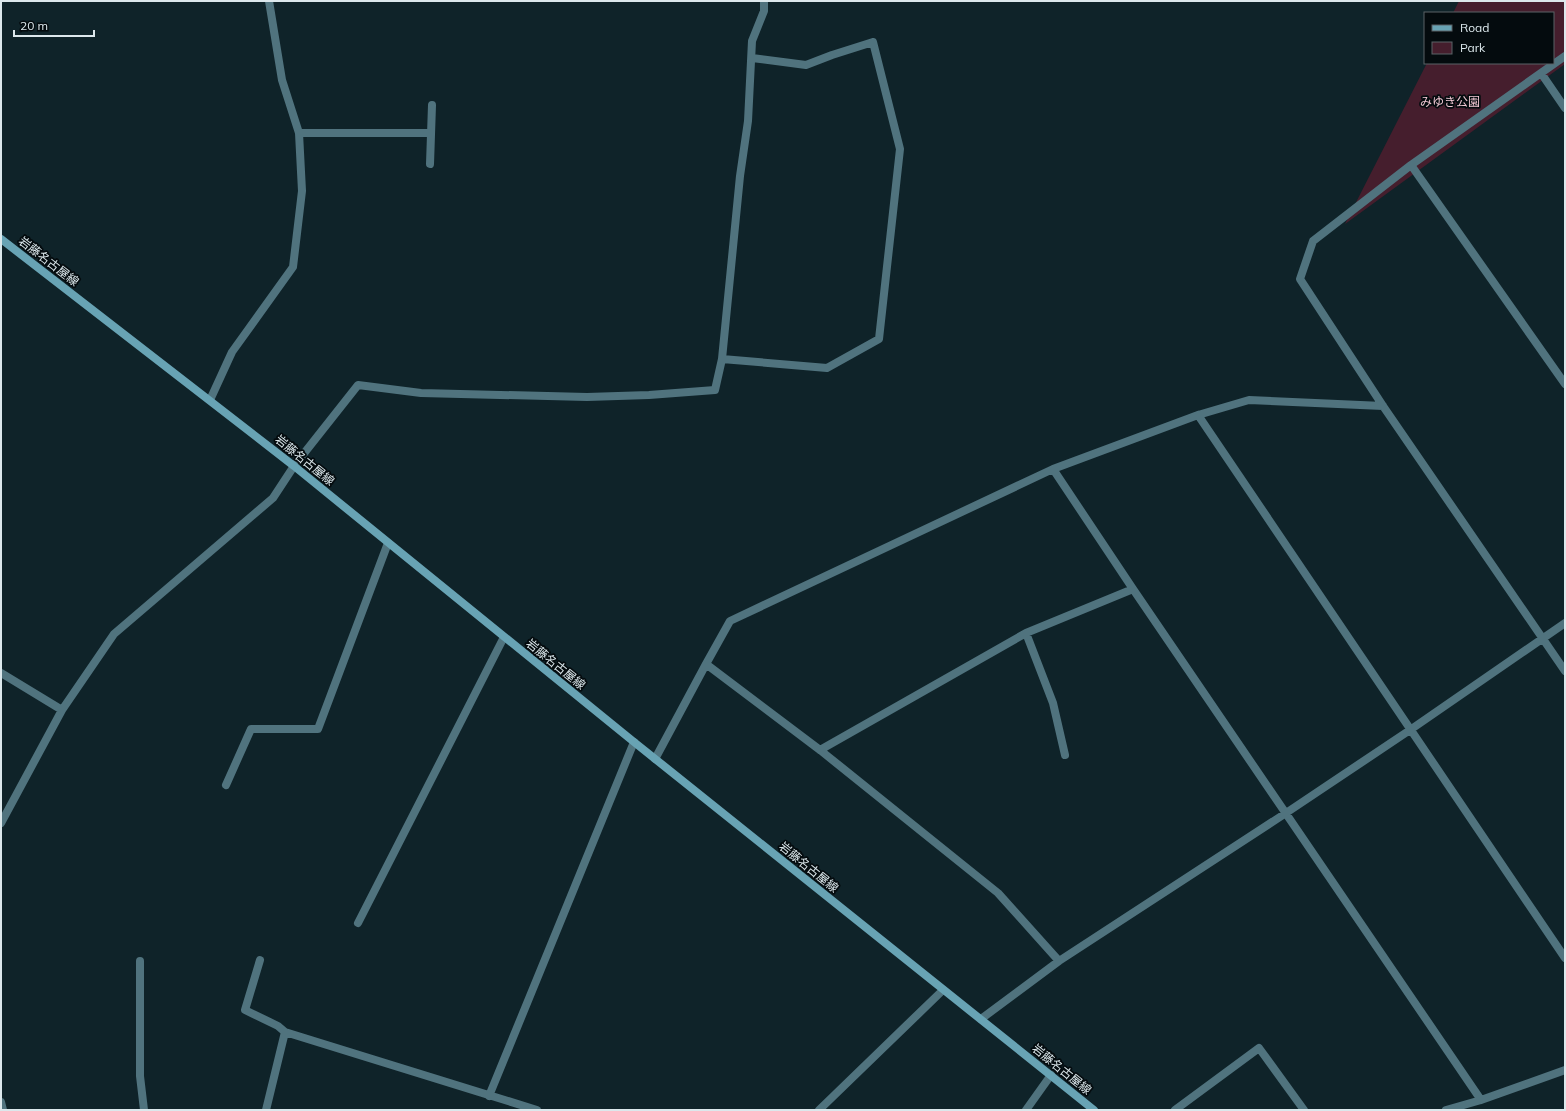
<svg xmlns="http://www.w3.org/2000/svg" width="1566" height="1111" font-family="Mulish,'Noto Sans JP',sans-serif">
	<rect width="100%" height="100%" fill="#0f2329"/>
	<path fill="#451e2d" d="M1459 1H1565V64L1345 224 1427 63H1553V13H1453Z"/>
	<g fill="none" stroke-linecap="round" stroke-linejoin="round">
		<path stroke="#50737e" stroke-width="8" d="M1565 56 1411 165 1313 241 1300 279 1383 406 1565 671
			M1541 73 1565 108
			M299 133H431
			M430 164 432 105
			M1411 165 1565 384
			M722 359 827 368 879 339 900 149 873 42 832 55 806 65 752 58
			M210 400 232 352 293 267 302 191 299 133 282 80 269 1
			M1198 415 1565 958
			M1053 469 1133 589 1481 1100
			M1026 633 1053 703 1065 755
			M706 664 820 750 998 893 1059 961
			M1 673 62 710
			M820 750 1026 633 1133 589
			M655 759 706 664 730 621 1053 469 1198 415 1249 400 1383 406
			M226 785 251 729H318L388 543
			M1 823 62 710 114 634 273 498 294 466 358 385 421 393 587 397 649 395 715 390 722 359 740 176 748 121 752 41 764 11V1
			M358 923 504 637
			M260 960 245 1010 278 1026 285 1032
			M140 961V1076L144 1110
			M981 1019 1059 961 1286 813 1410 730 1565 623
			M489 1096 634 742
			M1 1102 3 1110
			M266 1110 285 1032 537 1110
			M819 1110 943 990
			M1026 1110 1051 1075
			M1175 1110 1259 1048 1304 1110
			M1446 1110 1481 1100 1565 1070"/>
		<path stroke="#68a3b4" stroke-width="8" d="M1 239 294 466 634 742 1094 1110"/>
	</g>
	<g text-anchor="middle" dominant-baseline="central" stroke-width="3.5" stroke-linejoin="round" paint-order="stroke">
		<g font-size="12" fill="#f2c8d4" stroke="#040b0e">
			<text x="1450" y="101">みゆき公園</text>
		</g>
		<g font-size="12" fill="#dce8ec" stroke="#040b0e">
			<text transform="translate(49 261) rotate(38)">岩藤名古屋線</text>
			<text transform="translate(305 460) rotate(39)">岩藤名古屋線</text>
			<text transform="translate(556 664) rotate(39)">岩藤名古屋線</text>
			<text transform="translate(809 867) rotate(39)">岩藤名古屋線</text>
			<text transform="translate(1062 1069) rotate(39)">岩藤名古屋線</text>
		</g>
	</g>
	<rect width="1566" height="1111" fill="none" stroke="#dce8ec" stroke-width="4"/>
	<rect x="1424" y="12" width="130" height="52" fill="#040b0e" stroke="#5a6367"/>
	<rect x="1432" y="25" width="20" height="6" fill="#68a3b4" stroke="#5a6367"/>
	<text x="1460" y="32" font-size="12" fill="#dce8ec">Road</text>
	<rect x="1432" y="42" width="20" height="12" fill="#451e2d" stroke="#5a6367"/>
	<text x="1460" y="52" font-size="12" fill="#dce8ec">Park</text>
	<path d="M14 30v6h80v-6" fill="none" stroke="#dce8ec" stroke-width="2"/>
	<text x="20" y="30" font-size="12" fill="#dce8ec" stroke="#040b0e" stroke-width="3" paint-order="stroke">20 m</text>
</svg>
